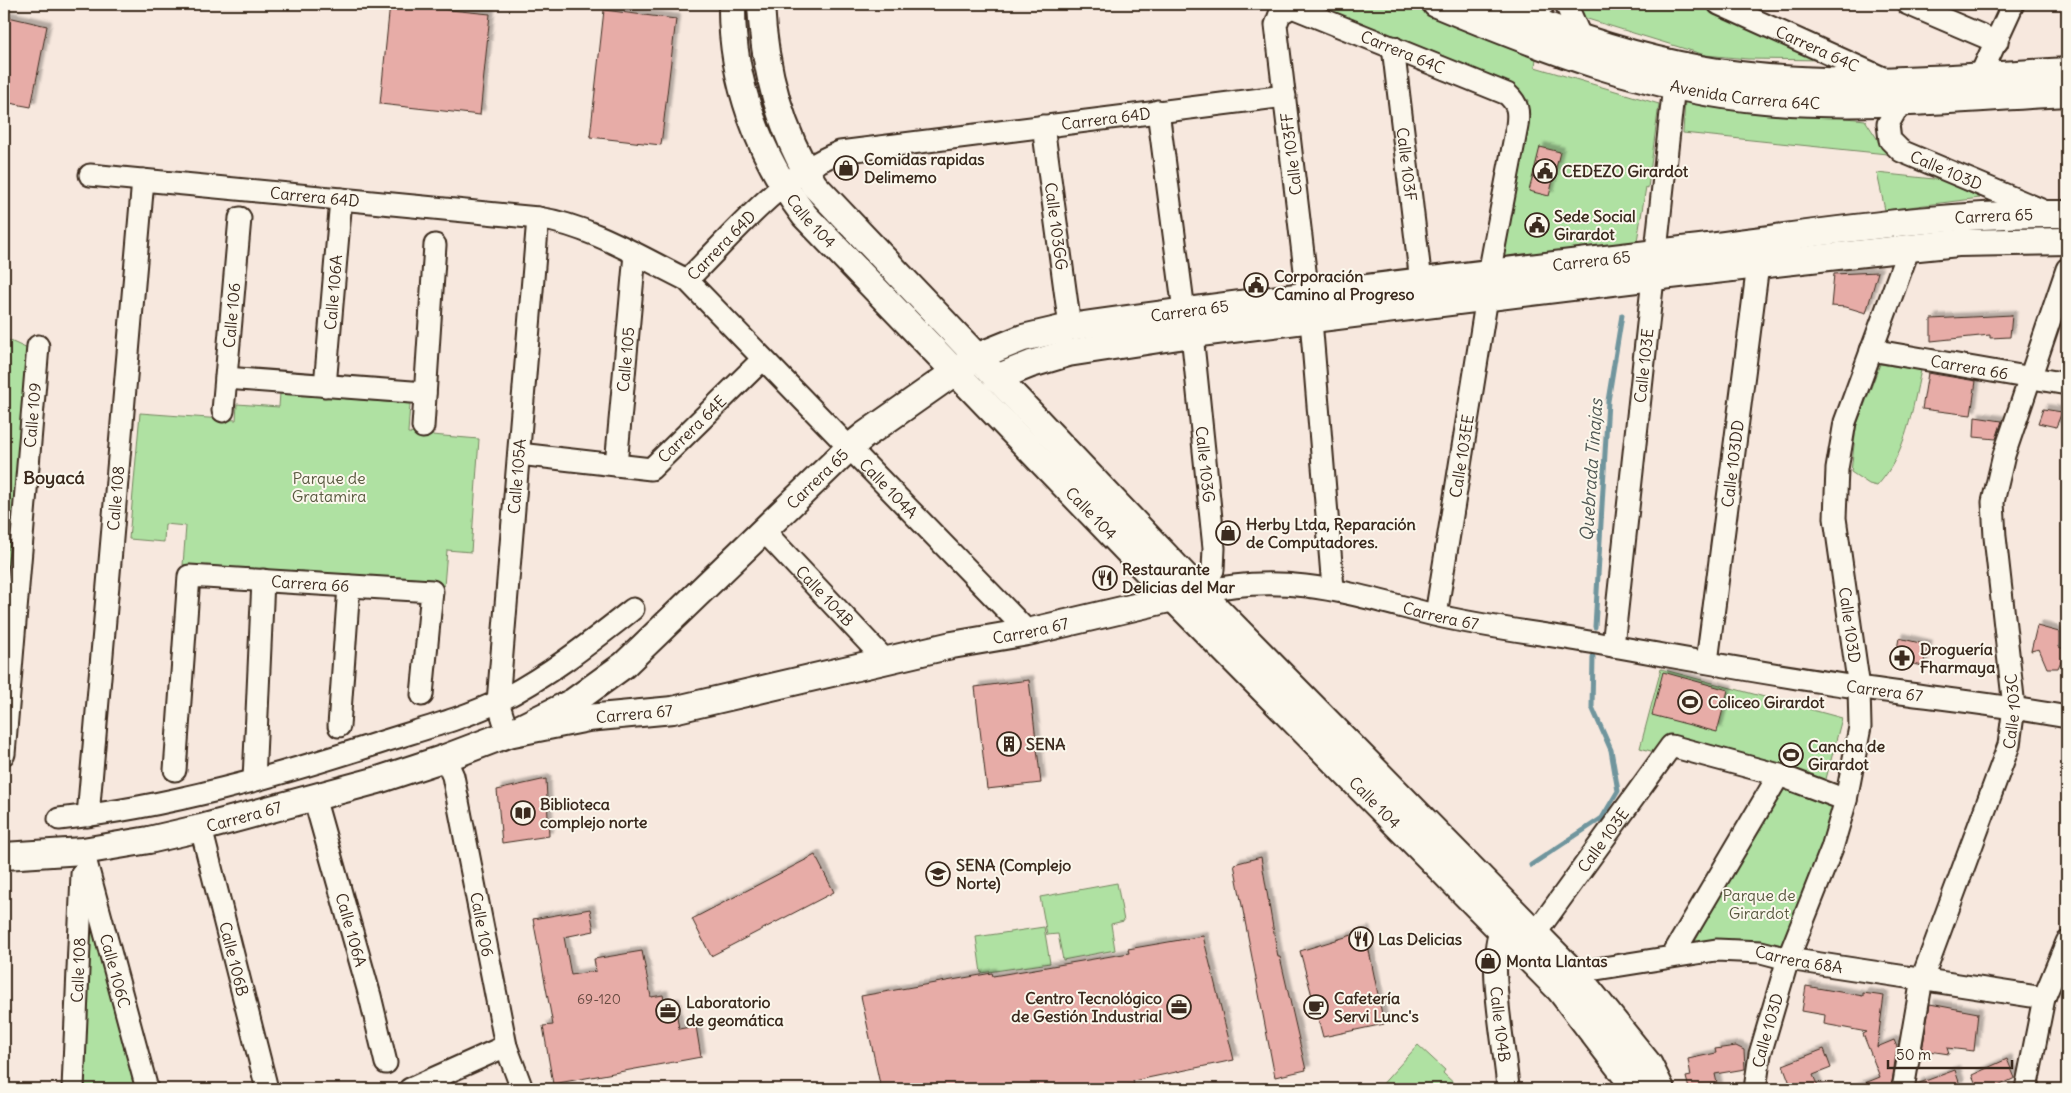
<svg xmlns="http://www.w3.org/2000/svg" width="2071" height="1093" font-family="Delius,sans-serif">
	<defs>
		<filter id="shadow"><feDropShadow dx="4.5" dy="-4.5" stdDeviation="1" flood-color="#0004"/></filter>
	</defs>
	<rect width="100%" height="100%" fill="#f7e8de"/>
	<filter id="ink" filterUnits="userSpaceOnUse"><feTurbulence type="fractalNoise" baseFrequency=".02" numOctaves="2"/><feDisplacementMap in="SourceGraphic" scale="10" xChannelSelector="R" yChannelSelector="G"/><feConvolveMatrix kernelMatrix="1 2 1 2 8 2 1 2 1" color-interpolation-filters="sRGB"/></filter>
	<g filter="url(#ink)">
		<path fill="#afe1a2" stroke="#758660" d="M1311 4H1410L1536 58 1535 67 1659 104 1648 188 1646 187 1637 241 1628 247 1502 258 1528 100Z
			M1578 4H1697L1827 60 1748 59 1705 55 1581 17Z
			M1685 100 1865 120 1887 154 1683 133Z
			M1877 173 1943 180 1980 198 1885 210Z
			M4 338 30 350 5 616H4Z
			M1880 364 1921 370C1912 411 1906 454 1877 486L1869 484 1851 472 1856 427Z
			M280 393 410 404 408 433 479 439 471 552 447 550 444 586 183 565 186 526 165 524 164 542 129 539 140 413 236 420 237 404 279 407Z
			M1661 669 1842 718 1821 798 1640 748Z
			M1778 787 1836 808 1783 951 1691 949Z
			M89 872 145 1089H76Z
			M1117 883 1124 921 1111 924 1115 950 1063 960 1058 934 1047 935 1040 897Z
			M1044 927 1050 963 981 973 976 937Z
			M1418 1045 1445 1070 1443 1073 1460 1089H1378Z"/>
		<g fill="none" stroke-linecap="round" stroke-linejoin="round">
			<path stroke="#6f959d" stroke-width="5" d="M1595 627 1608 401 1622 315
				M1531 865 1602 818 1618 791 1611 750 1592 707 1593 657"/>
		</g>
		<path fill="#e7aca7" stroke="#3b2a1e" filter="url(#shadow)" d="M390 4 490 14 480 115 380 104Z
			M604 10 676 19 661 145 590 137Z
			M4 16 47 26 31 107 4 102Z
			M1540 147 1560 152 1549 196 1529 191Z
			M1878 272 1866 313 1846 307 1831 306 1834 274Z
			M2012 315 2010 337 1990 338V335L1931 341V319Z
			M1928 373 1976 381 1971 415 1922 409Z
			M2043 409 2062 412 2056 427 2038 423Z
			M1975 417 2002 421 1996 439 1974 437Z
			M2037 626 2059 632V647L2066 650 2058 668H2047L2039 649 2031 651Z
			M1899 638 1928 645 1923 666 1895 660Z
			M1663 672 1728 690 1717 732 1652 715Z
			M1029 680 1041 783 987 789 975 687Z
			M546 779 549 836 502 843 497 790Z
			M815 855 834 892 711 956 692 919Z
			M1261 857 1278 957H1280L1306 1070 1275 1077 1234 864Z
			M590 909 594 931 564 937 571 975 596 971 594 959 642 951 651 997 663 995 665 1005 675 1003 679 1029 696 1026 701 1057 553 1084 543 1026 553 1025 533 919Z
			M1365 931 1384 1024 1323 1037 1300 951Z
			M1203 936 1234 1060 1133 1081 1134 1084 1108 1089H881L861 996 992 973 993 976 1129 953 1128 949Z
			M1806 986 1863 996V993L1884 996 1877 1047 1894 1040 1897 1047 1891 1089H1850L1880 1077 1863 1034 1867 1032 1824 1024 1825 1015 1802 1011Z
			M1930 1004 1978 1013 1974 1051 1947 1048 1949 1054 1922 1050Z
			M1736 1046 1744 1050 1745 1069 1715 1074 1718 1088 1689 1089 1686 1077 1691 1076 1688 1059 1716 1053 1715 1049Z
			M1824 1049 1831 1068 1813 1075 1819 1089H1792L1783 1065Z
			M2007 1059 2015 1078 1992 1089H1978L1972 1075Z
			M1955 1070 1960 1085 1948 1089H1916L1917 1084Z"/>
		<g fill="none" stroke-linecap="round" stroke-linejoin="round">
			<g stroke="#3b2a1e" stroke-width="25">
				<g id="minor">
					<path d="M1566 4 1581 38"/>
					<path id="s1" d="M1719 4 1885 79"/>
					<path d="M1908 4 1997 42"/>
					<path d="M1520 15 1544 4"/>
					<path id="s2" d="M1393 47 1421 282"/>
					<path d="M1980 76 2013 4"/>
					<path id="s3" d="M1908 101 1896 110 1888 124 1890 140 1901 151 2046 212"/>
					<path d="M1158 111 1184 311"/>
					<path id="s4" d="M1043 126 1070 327"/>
					<path id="s5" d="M90 175 538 218C591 226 640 257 687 280L1028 632"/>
					<path id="s6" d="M687 280C732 236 780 175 840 152L1285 96"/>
					<path id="s7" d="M1308 296 1276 25 1280 14 1292 7 1507 94C1518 104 1519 111 1517 126L1489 274"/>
					<path d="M1311 320 1333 588"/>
					<path id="s8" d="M1192 334 1214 548 1213 570 1200 592"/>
					<path id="s9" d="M1871 350 2067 384"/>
					<path d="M226 378 425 393"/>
					<path id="s10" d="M325 386 341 199"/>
					<path id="s11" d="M223 411 240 218"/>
					<path d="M423 427 435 245"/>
					<path id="s12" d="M519 454 651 469 763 359"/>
					<path id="s13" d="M616 465 635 254"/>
					<path id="s14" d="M764 531 886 661"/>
					<path id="s15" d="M1200 592C1287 571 1351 594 1434 615 1481 626 1530 632 1578 640 1671 656 1764 674 1857 687 1927 697 1998 704 2067 717"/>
					<path id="s16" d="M1436 615 1487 297"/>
					<path id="s17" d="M1613 646 1674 85"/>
					<path id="s18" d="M1707 662 1758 265"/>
					<path d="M339 726 349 586"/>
					<path id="s19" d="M508 734 498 702 538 218"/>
					<path id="s20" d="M4 754 38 346"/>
					<path id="s21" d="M445 758 453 776 506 1046 522 1089"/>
					<path id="s22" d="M175 770 189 576 432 591 422 695"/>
					<path d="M254 780 263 580"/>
					<path id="s23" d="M314 797 370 996 386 1063"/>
					<path id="s24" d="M88 816 143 180"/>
					<path d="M59 819C169 807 277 776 382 742 419 730 465 718 499 701 547 677 591 642 633 609"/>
					<path id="s25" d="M201 828 267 1089"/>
					<path id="s26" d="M83 851 147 1089"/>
					<path id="s27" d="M1501 930C1486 961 1506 1052 1508 1089"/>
					<path id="s28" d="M1535 934 1671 746 1779 775 1846 800"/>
					<path d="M1672 956 1779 775"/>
					<path id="s29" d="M1565 986 1590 970 1716 950 1761 952 1788 959 2044 998"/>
					<path id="s30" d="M73 1089 82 874"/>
					<path d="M410 1089 506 1046"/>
					<path id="s31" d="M1755 1089 1760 1054 1788 959 1832 848 1846 800 1860 727 1859 688 1835 518 1837 469 1845 422 1909 248"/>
					<path id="s32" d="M1903 1089 1922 979 2009 745 2014 707 1995 537 1993 502 2004 455 2067 269"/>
					<path d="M2026 1089 2044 998 2067 942"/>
				</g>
			</g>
			<g stroke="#3b2a1e" stroke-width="30">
				<g id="major">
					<path id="s33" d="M732 4C731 80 759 156 805 216L1173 598 1560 990 1626 1076 1633 1089"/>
					<path d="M761 4C764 69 780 129 814 185L1200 592 1578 977 1649 1065 1661 1089"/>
					<path id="s34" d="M1436 4C1542 48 1649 90 1765 100 1865 109 1967 98 2067 93"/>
					<path d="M1494 4C1560 33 1629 56 1700 69 1821 91 1945 78 2067 71"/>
					<path d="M996 378 1031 364 1068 353 1192 334 1653 277 1909 248 1958 243 2067 241"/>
					<path id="s35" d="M508 734 573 702 624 665 849 448 865 435 976 357 1023 338 1070 327C1276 298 1484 273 1691 249 1815 234 1942 212 2067 214"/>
					<path id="s36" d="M4 856 83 851 149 840 201 828 378 780 445 758 508 734 588 718 673 710 952 645 1028 632 1186 595"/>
				</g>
			</g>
			<use href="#minor" stroke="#fbf7ec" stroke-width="21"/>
			<use href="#major" stroke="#fbf7ec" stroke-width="26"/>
		</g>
	</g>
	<defs>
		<g id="shop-ring" transform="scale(1.25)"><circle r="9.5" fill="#fbf7ec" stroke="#3b2a1e" stroke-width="1.5"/><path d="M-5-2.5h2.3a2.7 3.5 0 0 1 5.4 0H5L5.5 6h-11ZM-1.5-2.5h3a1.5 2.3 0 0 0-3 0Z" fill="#3b2a1e"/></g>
		<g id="civic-ring" transform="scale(1.25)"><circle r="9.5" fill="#fbf7ec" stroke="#3b2a1e" stroke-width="1.5"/><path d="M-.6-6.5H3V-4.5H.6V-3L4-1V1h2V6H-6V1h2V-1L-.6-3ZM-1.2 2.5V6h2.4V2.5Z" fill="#3b2a1e"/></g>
		<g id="restaurant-ring" transform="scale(1.25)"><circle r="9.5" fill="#fbf7ec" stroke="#3b2a1e" stroke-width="1.5"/><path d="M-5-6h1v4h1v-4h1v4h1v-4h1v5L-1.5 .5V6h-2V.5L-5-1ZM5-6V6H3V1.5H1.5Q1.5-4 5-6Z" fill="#3b2a1e"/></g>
		<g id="pharmacy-ring" transform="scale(1.25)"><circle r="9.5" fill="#fbf7ec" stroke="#3b2a1e" stroke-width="1.5"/><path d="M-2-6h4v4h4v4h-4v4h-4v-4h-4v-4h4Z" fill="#3b2a1e"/></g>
		<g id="stadium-ring" transform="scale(1.25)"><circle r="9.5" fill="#fbf7ec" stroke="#3b2a1e" stroke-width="1.5"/><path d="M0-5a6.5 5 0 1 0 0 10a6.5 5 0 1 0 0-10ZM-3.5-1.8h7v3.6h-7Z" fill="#3b2a1e"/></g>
		<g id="building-ring" transform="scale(1.25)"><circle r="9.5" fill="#fbf7ec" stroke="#3b2a1e" stroke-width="1.5"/><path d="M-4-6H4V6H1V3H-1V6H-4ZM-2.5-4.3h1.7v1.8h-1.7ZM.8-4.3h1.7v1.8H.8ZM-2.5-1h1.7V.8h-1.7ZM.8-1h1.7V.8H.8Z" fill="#3b2a1e"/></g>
		<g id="library-ring" transform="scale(1.25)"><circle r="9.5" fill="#fbf7ec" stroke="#3b2a1e" stroke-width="1.5"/><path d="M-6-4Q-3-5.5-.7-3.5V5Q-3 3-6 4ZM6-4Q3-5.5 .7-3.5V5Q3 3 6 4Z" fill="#3b2a1e"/></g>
		<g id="university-ring" transform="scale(1.25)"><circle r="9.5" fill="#fbf7ec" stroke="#3b2a1e" stroke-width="1.5"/><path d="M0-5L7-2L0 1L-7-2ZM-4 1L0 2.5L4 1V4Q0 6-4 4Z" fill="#3b2a1e"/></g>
		<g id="office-ring" transform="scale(1.25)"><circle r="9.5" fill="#fbf7ec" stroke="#3b2a1e" stroke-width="1.5"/><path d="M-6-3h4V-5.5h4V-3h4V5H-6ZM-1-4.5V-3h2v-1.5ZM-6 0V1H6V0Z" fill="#3b2a1e"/></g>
		<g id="cafe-ring" transform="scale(1.25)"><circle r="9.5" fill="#fbf7ec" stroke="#3b2a1e" stroke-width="1.5"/><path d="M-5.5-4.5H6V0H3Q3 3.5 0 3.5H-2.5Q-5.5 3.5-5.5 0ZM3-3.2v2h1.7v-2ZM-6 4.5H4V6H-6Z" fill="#3b2a1e"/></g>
	</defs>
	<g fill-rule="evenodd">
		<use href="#shop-ring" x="846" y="168"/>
		<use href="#civic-ring" x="1545" y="171"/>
		<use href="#civic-ring" x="1537" y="225"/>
		<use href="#civic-ring" x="1256" y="285"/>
		<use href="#shop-ring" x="1228" y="533"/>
		<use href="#restaurant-ring" x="1105" y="578"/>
		<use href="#pharmacy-ring" x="1902" y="658"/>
		<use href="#stadium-ring" x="1690" y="702"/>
		<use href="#building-ring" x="1009" y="744"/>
		<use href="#stadium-ring" x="1791" y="755"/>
		<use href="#library-ring" x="523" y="813"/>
		<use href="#university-ring" x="938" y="874"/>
		<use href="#restaurant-ring" x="1361" y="939"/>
		<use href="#shop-ring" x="1488" y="961"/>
		<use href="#office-ring" x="1179" y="1007"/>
		<use href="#cafe-ring" x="1316" y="1007"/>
		<use href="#office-ring" x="668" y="1011"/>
	</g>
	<g text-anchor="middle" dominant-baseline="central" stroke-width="4" stroke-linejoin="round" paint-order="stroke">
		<g font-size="14" fill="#664a40">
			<text x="599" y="999">69-120</text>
		</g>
		<g font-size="16" fill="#3b2a1e" stroke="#fbf7ec">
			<text stroke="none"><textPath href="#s1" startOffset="108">Carrera 64C</textPath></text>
			<text stroke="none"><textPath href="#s7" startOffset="418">Carrera 64C</textPath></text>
			<text stroke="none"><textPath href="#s34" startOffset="324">Avenida Carrera 64C</textPath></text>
			<text stroke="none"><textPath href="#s6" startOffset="469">Carrera 64D</textPath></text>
			<text transform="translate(1291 154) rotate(-97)">Calle 103FF</text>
			<text stroke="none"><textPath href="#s2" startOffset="118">Calle 103F</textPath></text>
			<text stroke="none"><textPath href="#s3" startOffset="112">Calle 103D</textPath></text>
			<text stroke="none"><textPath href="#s5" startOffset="226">Carrera 64D</textPath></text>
			<text stroke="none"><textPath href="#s35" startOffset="1634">Carrera 65</textPath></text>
			<text stroke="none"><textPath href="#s33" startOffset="236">Calle 104</textPath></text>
			<text stroke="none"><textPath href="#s4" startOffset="101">Calle 103GG</textPath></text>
			<text stroke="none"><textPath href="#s6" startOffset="49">Carrera 64D</textPath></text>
			<text stroke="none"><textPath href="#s35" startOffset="1229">Carrera 65</textPath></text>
			<text stroke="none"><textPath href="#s10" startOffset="94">Calle 106A</textPath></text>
			<text stroke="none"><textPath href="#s35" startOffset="824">Carrera 65</textPath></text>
			<text stroke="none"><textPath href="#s11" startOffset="96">Calle 106</textPath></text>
			<text stroke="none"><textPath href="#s13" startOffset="106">Calle 105</textPath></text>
			<text stroke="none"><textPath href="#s17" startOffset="282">Calle 103E</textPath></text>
			<text stroke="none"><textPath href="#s9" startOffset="100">Carrera 66</textPath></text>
			<text stroke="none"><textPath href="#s20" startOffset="340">Calle 109</textPath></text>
			<text stroke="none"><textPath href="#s12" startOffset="190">Carrera 64E</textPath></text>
			<text stroke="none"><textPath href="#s16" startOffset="161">Calle 103EE</textPath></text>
			<text stroke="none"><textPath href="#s18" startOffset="200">Calle 103DD</textPath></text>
			<text stroke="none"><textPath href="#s8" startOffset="131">Calle 103G</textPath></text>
			<text stroke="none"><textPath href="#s19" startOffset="260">Calle 105A</textPath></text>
			<text stroke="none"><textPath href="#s35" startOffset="404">Carrera 65</textPath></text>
			<text stroke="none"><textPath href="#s5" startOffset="902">Calle 104A</textPath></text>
			<text stroke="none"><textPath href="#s24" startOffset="319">Calle 108</textPath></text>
			<text stroke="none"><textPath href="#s33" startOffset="641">Calle 104</textPath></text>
			<text stroke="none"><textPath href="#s22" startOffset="316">Carrera 66</textPath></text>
			<text stroke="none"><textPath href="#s14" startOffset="89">Calle 104B</textPath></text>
			<text stroke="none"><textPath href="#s15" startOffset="245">Carrera 67</textPath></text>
			<text transform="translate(1850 625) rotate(82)">Calle 103D</text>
			<text stroke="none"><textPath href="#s36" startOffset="1054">Carrera 67</textPath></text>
			<text stroke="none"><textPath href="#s15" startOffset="695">Carrera 67</textPath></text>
			<text stroke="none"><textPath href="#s32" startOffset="395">Calle 103C</textPath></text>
			<text stroke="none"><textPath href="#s36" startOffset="649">Carrera 67</textPath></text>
			<text stroke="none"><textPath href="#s33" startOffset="1046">Calle 104</textPath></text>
			<text stroke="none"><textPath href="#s36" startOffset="244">Carrera 67</textPath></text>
			<text stroke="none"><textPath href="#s28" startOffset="116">Calle 103E</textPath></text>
			<text stroke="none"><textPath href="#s21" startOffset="171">Calle 106</textPath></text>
			<text stroke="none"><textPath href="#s23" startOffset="138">Calle 106A</textPath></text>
			<text stroke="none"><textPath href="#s25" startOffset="135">Calle 106B</textPath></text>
			<text stroke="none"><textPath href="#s29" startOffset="241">Carrera 68A</textPath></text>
			<text stroke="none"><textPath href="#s30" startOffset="119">Calle 108</textPath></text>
			<text stroke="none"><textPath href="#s26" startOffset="124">Calle 106C</textPath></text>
			<text stroke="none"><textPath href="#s27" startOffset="95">Calle 104B</textPath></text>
			<text stroke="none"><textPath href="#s31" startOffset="60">Calle 103D</textPath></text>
		</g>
		<g font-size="16" font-weight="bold" fill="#3b2a1e" stroke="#fbf7ec" text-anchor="start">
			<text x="864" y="159">Comidas rapidas<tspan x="864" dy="18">Delimemo</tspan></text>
			<text x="1562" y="171">CEDEZO Girardot</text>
			<text x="1554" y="216">Sede Social<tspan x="1554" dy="18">Girardot</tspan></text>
			<text x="1274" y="276">Corporación<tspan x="1274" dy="18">Camino al Progreso</tspan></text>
			<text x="1246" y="524">Herby Ltda, Reparación<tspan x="1246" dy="18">de Computadores.</tspan></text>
			<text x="1122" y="569">Restaurante<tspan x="1122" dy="18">Delicias del Mar</tspan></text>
			<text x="1920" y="649">Droguería<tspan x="1920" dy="18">Fharmaya</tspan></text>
			<text x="1708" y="702">Coliceo Girardot</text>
			<text x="1026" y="744">SENA</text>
			<text x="1808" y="746">Cancha de<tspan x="1808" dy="18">Girardot</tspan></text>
			<text x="540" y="804">Biblioteca<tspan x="540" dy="18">complejo norte</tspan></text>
			<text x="956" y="865">SENA (Complejo<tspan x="956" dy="18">Norte)</tspan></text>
			<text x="1378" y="939">Las Delicias</text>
			<text x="1506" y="961">Monta Llantas</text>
			<text x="1162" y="998" text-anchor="end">Centro Tecnológico<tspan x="1162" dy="18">de Gestión Industrial</tspan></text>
			<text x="1334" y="998">Cafetería<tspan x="1334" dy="18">Servi Lunc's</tspan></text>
			<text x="686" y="1002">Laboratorio<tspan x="686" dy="18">de geomática</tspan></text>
		</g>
		<g font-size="16" fill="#58583f" stroke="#fbf7ec">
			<text x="329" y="478">Parque de<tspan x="329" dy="18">Gratamira</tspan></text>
			<text x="1759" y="895">Parque de<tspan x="1759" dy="18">Girardot</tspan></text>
		</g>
		<g font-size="18" font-style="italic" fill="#505753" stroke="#fbf7ec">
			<text transform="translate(1591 470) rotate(-86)">Quebrada Tinajas</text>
		</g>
		<g font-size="18" font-weight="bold" fill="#3b2a1e" stroke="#fbf7ec">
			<text x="54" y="477">Boyacá</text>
		</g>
	</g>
	<rect width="2071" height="1093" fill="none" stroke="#fbf7ec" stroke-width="20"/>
	<rect x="10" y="10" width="2051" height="1073" fill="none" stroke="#3b2a1e" stroke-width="2" filter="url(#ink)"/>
	<path d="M1888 1060v8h124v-8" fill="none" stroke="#3b2a1e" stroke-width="2.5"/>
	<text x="1896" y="1060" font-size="15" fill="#3b2a1e" stroke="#fbf7ec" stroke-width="4" paint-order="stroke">50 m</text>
</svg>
